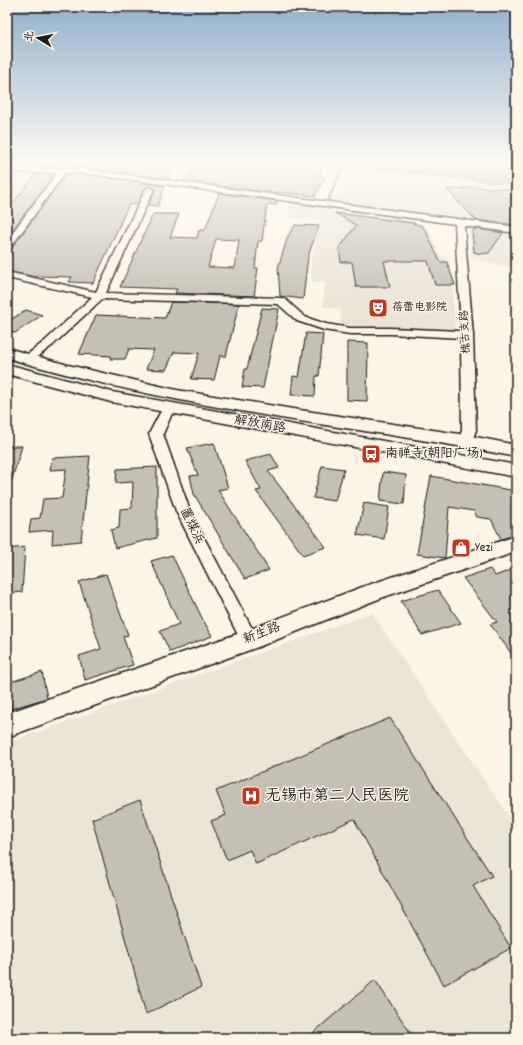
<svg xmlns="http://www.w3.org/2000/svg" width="523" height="1045" font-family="Dekko,'LXGW WenKai TC',sans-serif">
	<rect width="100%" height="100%" fill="#fcf5e5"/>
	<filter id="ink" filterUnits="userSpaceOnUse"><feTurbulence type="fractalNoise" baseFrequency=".025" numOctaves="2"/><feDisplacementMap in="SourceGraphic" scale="8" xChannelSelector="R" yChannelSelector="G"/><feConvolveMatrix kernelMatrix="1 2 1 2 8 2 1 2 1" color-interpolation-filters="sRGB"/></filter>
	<g filter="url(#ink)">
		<path fill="#ebe5d6" d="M350 168 516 186V226L333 202Z
			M7 172H30L24 179 30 180 7 209Z
			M292 202 414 221 425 225 430 231 441 256H445L456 286 452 287 455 331 340 325 341 308 323 307 325 283 312 282 311 258 322 220 288 218Z
			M474 227 516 234V269L472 258 469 230Z
			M372 613 516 827V1038H7V743Z"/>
		<path fill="#b0aba1" stroke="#75726c" d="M305 162H453L516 168V185Z"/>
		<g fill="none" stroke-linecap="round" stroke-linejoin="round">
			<path stroke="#575551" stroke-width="1" d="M340 162 516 182
				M383 162 462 171 464 169 462 162
				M467 162 468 166 471 168 516 171"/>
			<path stroke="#75726c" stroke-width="2.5" d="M329 209V198L343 166"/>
			<path stroke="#575551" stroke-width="1" stroke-dasharray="3 2.5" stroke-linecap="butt" d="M384 162 516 177"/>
		</g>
		<path fill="#c4c0b3" stroke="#1c1c1c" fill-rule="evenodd" d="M45 162H175L168 179 83 168 42 167Z
			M200 162H269L323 167 318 176 325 177 315 196 279 192V194L183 181Z
			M36 174H54L7 237V211Z
			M66 174H83L165 186 158 206 148 205 155 190 151 186 145 188 137 205 129 204 93 283 69 282 72 277 37 276 35 277 7 271V250L11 249Z
			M476 187 516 190V225L476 220 447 190Z
			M219 193 277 201 276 205 267 204 262 241H258L255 268H258L254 296 175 293 177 289 120 287 153 214H179L170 237 197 238 199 230H205ZM216 239 239 240 235 268 208 267Z
			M335 213 413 223 422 226 426 231 440 262H447L455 285H435L428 261H384L390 287H356L352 262H341L339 249 356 225Z
			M295 225 319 226 308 256 303 299 280 296 278 268 288 236Z
			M476 229 503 233 489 253 481 254 474 252 472 231Z
			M171 302 239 304 226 356H220L214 380 191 379 199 353 174 352 166 370 146 369 154 350 129 349 125 359H110L111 356 79 354 96 315 165 318Z
			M262 308 279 309 263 388 242 387 245 369H247Z
			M26 310 42 315 15 333 7 330V322Z
			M306 333 323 334 319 376H316L315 396 291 395 293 376 299 377Z
			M347 342 368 343 367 401 347 400Z
			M214 443 228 488 218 490 269 570 245 579 194 494 190 476 198 475 187 448Z
			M7 446H22L10 486 7 485Z
			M271 454 279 468 268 471 326 547 303 555 256 491 261 490 245 461Z
			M90 456 81 541 52 544 53 530 29 532 31 519 40 518 43 499 62 498 66 469 50 470 52 458Z
			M322 466 344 469 335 501 313 498Z
			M157 467V538L115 548 111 530 119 528 120 509 132 508 133 482 116 483 117 469Z
			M383 472 406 475 404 504 380 501Z
			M431 476 516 491V535L501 539 491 519 477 517 474 511 449 507 445 558 417 554Z
			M364 503 389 507 384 539 357 535Z
			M25 547 22 592 7 594V549Z
			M172 555 201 616 212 636 170 652 160 631 179 624 151 561Z
			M516 568V660L490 624 497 622 463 578 490 569 495 576Z
			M106 574 128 635 123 637 133 665 85 680 79 656 101 649 79 582Z
			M438 590 461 623 422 635 401 601Z
			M42 672 47 698 7 710V683Z
			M390 718 492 876 473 886 511 948 444 985 354 819 256 864 250 850 227 860 211 821 226 815 216 791Z
			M140 800 201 987 146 1014 92 819Z
			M375 980 414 1038H307Z"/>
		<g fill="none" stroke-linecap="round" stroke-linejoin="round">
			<g stroke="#1c1c1c" stroke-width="3">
				<path id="street" d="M7 168 83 169 516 227V233L464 226 473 335 476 430 471 444 466 445 461 444 459 441 462 430 461 338 390 334H350L324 330 297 321 278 304 102 299 53 345 32 361H24L22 359 24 357 45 341 92 297 7 278V272L96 292 146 189 150 187 154 189 106 293 281 298 285 299 305 317 326 324 350 328H390L461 331 455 224 83 173H65L10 248 7 249V240L57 173 7 172Z
					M168 405 172 406 174 409 163 434 190 511 258 640 255 645 249 647 243 645 176 511 149 434 162 409 164 406Z"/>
			</g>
			<g stroke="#1c1c1c" stroke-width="3">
				<path id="secondary" d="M502 162H516V166L503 164Z
					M7 348 68 365 177 390 293 409 466 435 516 445V457C423 438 328 427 235 410 158 397 82 380 7 358Z
					M7 364 112 392 516 465V477L111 402 7 374Z
					M516 536V552L381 598 258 647 7 737V713L240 633 365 586Z"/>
			</g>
			<use href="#street" fill="#fcf5e5" fill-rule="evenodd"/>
			<use href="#secondary" fill="#fcf5e5" fill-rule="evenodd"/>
		</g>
	</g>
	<linearGradient id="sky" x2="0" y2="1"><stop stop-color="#91b0cc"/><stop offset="0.53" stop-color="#fefaf3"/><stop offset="1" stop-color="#fefaf3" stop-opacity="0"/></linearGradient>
	<rect width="523" height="308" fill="url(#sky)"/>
	<defs>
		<g id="theatre-square" transform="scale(1)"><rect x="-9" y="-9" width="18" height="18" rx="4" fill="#c8321e" stroke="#fcf5e5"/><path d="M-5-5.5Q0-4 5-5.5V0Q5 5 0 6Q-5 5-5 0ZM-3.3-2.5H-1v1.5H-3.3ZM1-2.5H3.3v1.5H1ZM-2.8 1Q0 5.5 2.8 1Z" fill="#fff"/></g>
		<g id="bus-square" transform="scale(1)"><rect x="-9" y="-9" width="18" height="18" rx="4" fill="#c8321e" stroke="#fcf5e5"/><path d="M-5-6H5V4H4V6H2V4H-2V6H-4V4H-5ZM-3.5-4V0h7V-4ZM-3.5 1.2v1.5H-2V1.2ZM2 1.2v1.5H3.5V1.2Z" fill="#fff"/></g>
		<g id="shop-square" transform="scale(1)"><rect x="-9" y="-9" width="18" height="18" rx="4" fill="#c8321e" stroke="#fcf5e5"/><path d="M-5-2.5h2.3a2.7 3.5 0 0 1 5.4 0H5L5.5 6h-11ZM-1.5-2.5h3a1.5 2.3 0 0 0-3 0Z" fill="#fff"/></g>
		<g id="hospital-square" transform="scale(1)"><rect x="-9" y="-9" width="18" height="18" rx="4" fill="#c8321e" stroke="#fcf5e5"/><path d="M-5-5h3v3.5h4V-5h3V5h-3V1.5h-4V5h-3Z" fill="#fff"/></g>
	</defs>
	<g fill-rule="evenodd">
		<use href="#theatre-square" x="378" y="308"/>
		<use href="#bus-square" x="371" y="454"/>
		<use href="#shop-square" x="461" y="548"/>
		<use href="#hospital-square" x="251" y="796"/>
	</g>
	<g text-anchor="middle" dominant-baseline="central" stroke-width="3" stroke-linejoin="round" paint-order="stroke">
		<g font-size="11" fill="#1c1c1c" stroke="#fcf5e5" text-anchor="start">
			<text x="392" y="308">蓓蕾电影院</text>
		</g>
		<g font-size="11" fill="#1c1c1c" stroke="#fcf5e5">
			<text transform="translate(466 332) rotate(-93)">槐古支路</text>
		</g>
		<g font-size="13" fill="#1c1c1c" stroke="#fcf5e5">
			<text transform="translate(260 425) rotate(10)">解放南路</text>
			<text transform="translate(191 526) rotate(65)">置煤浜</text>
			<text transform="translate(262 634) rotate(-21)">新生路</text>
		</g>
		<g font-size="13" fill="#1c1c1c" stroke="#fcf5e5" text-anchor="start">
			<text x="385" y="454">南禅寺(朝阳广场)</text>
			<text x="475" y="548">Yezi</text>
		</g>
		<g font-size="16" fill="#1c1c1c" stroke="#fcf5e5" text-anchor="start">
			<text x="265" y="796">无锡市第二人民医院</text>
		</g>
	</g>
	<rect width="523" height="1045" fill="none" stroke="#fcf5e5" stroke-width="24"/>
	<rect x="12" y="12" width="499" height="1021" fill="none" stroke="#1c1c1c" stroke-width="1.5" filter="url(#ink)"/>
	<g transform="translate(38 38) rotate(280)" stroke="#fcf5e5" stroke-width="3" paint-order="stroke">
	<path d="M0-3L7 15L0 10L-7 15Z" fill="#1c1c1c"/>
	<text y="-6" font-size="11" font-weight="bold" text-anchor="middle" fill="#1c1c1c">北</text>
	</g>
</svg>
